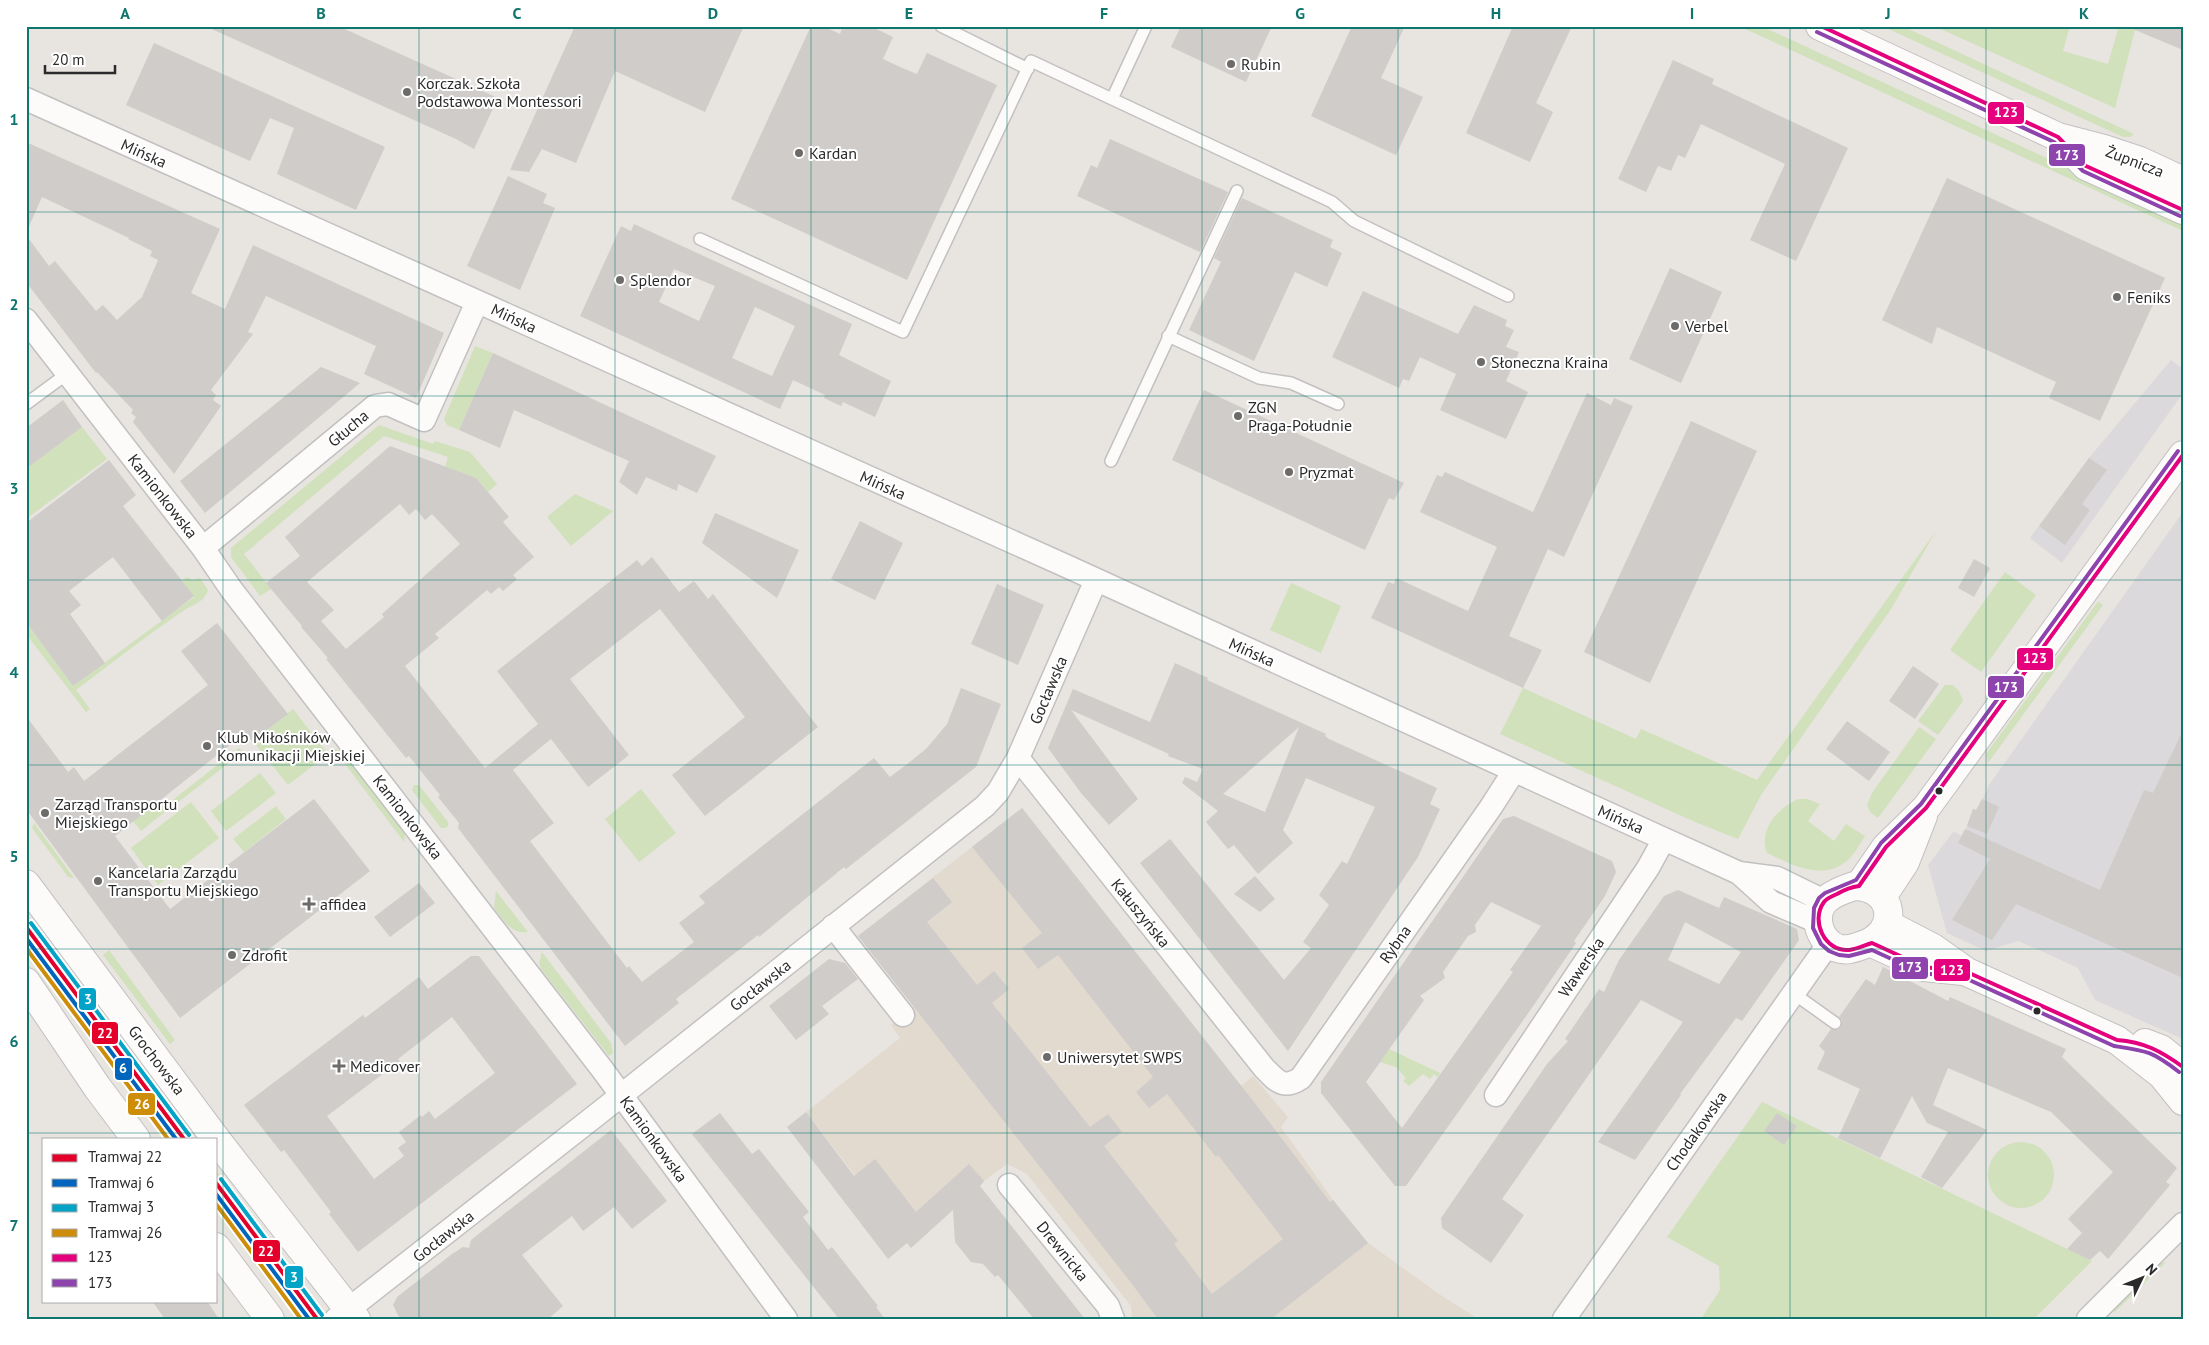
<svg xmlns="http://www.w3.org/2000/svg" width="2209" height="1345" font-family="'PT Sans',sans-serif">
	<rect width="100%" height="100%" fill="#e8e4e0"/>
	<path fill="#dbd9db" d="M2171 360 2183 369V393L2062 563 2030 538 2089 458Z
		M2183 512V1039L2095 1000 2078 968 2048 954 2018 941 1986 951 1947 933 1928 865 1954 831 1963 837 1973 809 1977 810 1989 785Z"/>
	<path fill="#e2d9cf" d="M1022 808 1241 1086 1253 1076 1288 1117 1281 1127 1333 1200 1368 1243 1439 1294 1478 1319H1132L1131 1306 1027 1174 1007 1164 984 1181 911 1248 806 1112 900 1038 891 1025 914 1007 858 936Z"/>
	<path fill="#d0e1bb" d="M1739 26H1761L2183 221V231Z
		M1882 26H1902L2134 134 2130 137H2123Z
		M1934 26H2070L2063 51 2108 64 2119 26H2136L2115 108Z
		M475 346 493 353 459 430 447 425 444 419Z
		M379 425 433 444 435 441 470 452 497 484 488 492 476 478 445 467 448 457 384 436 244 554 271 589 260 596 231 557V548Z
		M82 427 107 459 26 519V469Z
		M575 494 613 511 571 546 547 517Z
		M1936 531 1891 609 1761 795 1738 839 1695 822 1500 734 1523 688 1636 739 1641 729 1757 780Z
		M2005 572 2036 595 1981 672 1950 650Z
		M187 577 192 580 200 578 208 590C204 603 193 604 183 611 146 636 112 663 76 690L90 709 86 712 26 634V622L73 686 194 597 182 581Z
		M1291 583 1341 606 1321 653 1270 630Z
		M2099 602 2103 605 1988 763 1986 754 2097 603Z
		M1945 685H1953L1959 691 1963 701 1938 735 1918 721Z
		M293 709 328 754 288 785 253 741Z
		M1919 727 1936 739 1878 818 1870 812 1867 805 1872 793Z
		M239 748 243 752 172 807 169 803Z
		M333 748 343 752 402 828 405 835 404 842Z
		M260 773 276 793 226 831 211 811Z
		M414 785H419L448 822V826L445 828H441L412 790Z
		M641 789 676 833 639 862 605 819Z
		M1798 799H1807L1820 804 1808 821 1834 841 1846 824 1865 836C1860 843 1856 852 1850 858 1825 883 1792 865 1767 853 1758 830 1778 808 1798 799Z
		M191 802 219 838 158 885 131 848Z
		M153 806 157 811 163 806 166 811 141 831 129 816Z
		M276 806 286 819 244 852 233 839Z
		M34 823 74 878 68 877 32 828Z
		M496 891 528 932C511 935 503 919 494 908Z
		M26 915 193 1139H163L26 955Z
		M109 950 175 1040 170 1044 103 955Z
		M542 952 611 1043 613 1053 609 1056 541 969 539 963Z
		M1389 1049 1440 1073 1438 1077 1434 1074 1430 1079 1423 1074 1409 1086 1403 1081 1406 1078 1396 1067 1380 1062Z
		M1762 1102 2092 1261 2034 1319H1701L1720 1290 1719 1266 1667 1237Z
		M1988 1175a33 33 0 1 1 66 0a33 33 0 1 1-66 0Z
		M216 1170 301 1284 283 1297 293 1310 280 1298 216 1211Z
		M2166 1262 2115 1312 2110 1306 2146 1267Z"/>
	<path fill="#cfccc9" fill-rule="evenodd" d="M205 26H338L498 98 474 149 456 139Z
		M575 26H744L705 112 615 71 576 163 542 149 529 172 510 170Z
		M811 26H823L840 34 843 26H870L893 37 883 59 900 67 917 74 927 53 997 85 907 280 731 199Z
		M1181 26H1272L1246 82 1171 47Z
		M1352 26H1405L1381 78 1423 97 1396 155 1311 116Z
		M1513 26H1572L1536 103 1553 112 1530 162 1466 133Z
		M2128 26H2183V50L2128 27Z
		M154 43 385 147 356 210 277 174 294 128 270 118 250 161 126 105Z
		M1673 60 1714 79 1712 84 1848 148 1796 261 1750 240 1785 164 1701 124 1685 158 1678 155 1671 171 1658 166 1646 192 1618 179Z
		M1110 139 1228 192 1200 252 1077 196 1091 165 1097 168Z
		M26 142 220 229 191 293 225 309 253 245 444 333 416 398 364 374 376 346 266 296 248 332 253 334 211 390 216 395 213 400 221 406 174 474 133 422 136 417 131 413 133 410 97 372 96 373 26 282V235L49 266 55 261 96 311 103 305 117 320 142 297 158 260 150 256 152 251 128 239 129 238 42 197 26 233Z
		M508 176 547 194 543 203 555 208 520 290 467 266Z
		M1947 178 2165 278 2100 421 2049 398 2056 382 1937 327 1932 344 1882 320Z
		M1242 198 1333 240 1330 247 1342 253 1327 287 1295 272 1254 361 1189 330 1221 262 1214 258Z
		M634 224 852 324 839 355 891 381 875 417 843 402 841 406 824 398 825 395 793 380 780 409 580 316 621 226 631 231ZM674 269 715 286 699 321 659 302ZM755 307 795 326 772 376 732 358Z
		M1670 268 1722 292 1681 383 1629 359Z
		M1363 291 1458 334 1474 305 1507 320 1505 326 1514 330 1506 347 1519 352 1506 381 1528 392 1506 439 1440 410 1456 374 1420 357 1409 381 1403 379 1399 388 1332 357Z
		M493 353 716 456 697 493 678 484 677 491 646 477 637 495 619 482 629 461 514 410 500 448 459 430Z
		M321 367 360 383 205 513 180 481Z
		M1204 390 1404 483 1394 500 1389 498 1365 550 1172 460Z
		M1587 393 1611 405 1614 398 1633 406 1564 557 1548 549 1509 636 1542 650 1523 688 1371 618 1388 582 1394 584 1396 578 1468 611 1497 547 1420 512 1437 475 1442 477 1445 472 1533 512Z
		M63 400 82 427 26 469V428Z
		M1691 421 1757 451 1650 683 1584 652Z
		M390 446 476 478 509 517 503 522 534 557 513 575 517 579 503 591 499 587 491 594 487 590 435 634 439 638 405 666 485 768 538 724 497 671 637 560 642 566 652 557 679 592 694 581 708 599 713 594 818 727 705 816 672 775 745 717 660 609 570 679 629 755 588 787 551 739 513 770 554 823 530 841 627 968 629 966 642 982 694 942 679 923 705 903 699 896 874 758 890 777 906 765 927 748 947 724 961 688 1001 704 976 767 846 869 844 867 759 937 758 935 676 999 679 1003 625 1046 458 828 459 823 438 797 440 795 409 756 406 758 326 659 328 658 301 627 302 626 266 583 300 556 285 537ZM400 504 409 515 416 509 425 520 432 514 460 544 382 614 384 617 346 649 321 621 334 610 307 582Z
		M2089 458 2107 470 2082 504 2090 510 2065 545 2039 526Z
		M109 460 136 495 123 506 194 596 162 621 113 557 69 591 81 605 70 614 105 663 73 686 26 622V523Z
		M715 513 799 550 777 598 702 543Z
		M860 521 903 543 875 600 831 579Z
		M1974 559 1990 568 1974 597 1958 588Z
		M997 584 1044 605 1018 665 971 644Z
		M217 623 288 714 252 741 245 733 115 836 170 909 314 799 370 871 180 1018 26 809V716L68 772 74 767 84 781 208 685 181 651Z
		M1175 663 1208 678 1207 680 1326 734 1325 736 1329 739 1437 788 1430 804 1440 809 1418 857 1288 1051 1140 863 1170 839 1284 980 1311 948 1303 942 1329 905 1319 895 1342 861 1347 864 1375 807 1306 778 1283 830 1293 843 1258 874 1234 845 1228 849 1206 822 1218 811 1182 783 1185 777 1197 782 1203 769 1168 756 1169 754 1071 710 1138 799 1109 825 1081 793 1048 748 1073 689 1150 722ZM1299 727 1265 812 1223 794Z
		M1913 666 1939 684 1915 719 1889 701Z
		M1847 721 1890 752 1869 781 1826 749Z
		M2183 730V978L2016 904 1992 940 1952 920 1990 859 1958 843 1965 829 2100 890 2144 790 2153 793Z
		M1982 799 1999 807 1987 834 1967 826 1973 809 1976 810Z
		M1022 808 1254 1102 1330 1202 1333 1200 1368 1243 1271 1319H1158L1129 1280 858 936 933 878 952 902 927 922 977 985 994 971 1009 989 992 1003 1090 1127 1108 1114 1122 1132 1104 1146 1178 1241 1174 1244 1212 1294 1283 1239 1218 1155 1216 1157 1167 1094 1149 1108 1136 1092 1153 1077 1058 955 1038 969 1022 948 1042 933 972 847Z
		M1514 816 1612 861 1616 872 1605 896 1574 941 1576 943 1529 1012 1406 1186H1395L1321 1093V1082L1503 819ZM1491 902 1541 926 1510 970 1513 972 1402 1128 1366 1082 1424 1000 1420 996 1445 978 1443 972 1468 936 1476 932 1475 925Z
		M1255 876 1275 899 1260 912 1234 894Z
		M419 883 435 903 390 937 374 917Z
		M1678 890 1719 908 1724 897 1797 929 1799 940 1742 1021 1736 1018 1680 1094 1681 1095 1635 1160 1598 1142 1683 1022 1641 1000 1502 1199 1524 1215 1491 1263 1442 1228 1441 1218 1547 1064 1568 1041 1565 1039 1599 989 1604 992 1619 960 1664 896ZM1685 922 1741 952 1719 984 1668 960Z
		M471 956H479L577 1084 358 1252 329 1214 331 1212 284 1150 281 1152 244 1105 363 1015 365 1018 419 977 428 989ZM452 1017 495 1073 435 1119 429 1111 422 1117 421 1115 399 1132 406 1142 398 1148 404 1156 374 1179 327 1116 400 1061 398 1059Z
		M829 959 845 963 858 979 822 1006 829 1014 796 1040 769 1006Z
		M1883 967 1948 1001 1950 997 2066 1049 2062 1057 2177 1168 2166 1182 2170 1185 2108 1259 2100 1251 2090 1260 2067 1249 2082 1233 2068 1219 2113 1172 2051 1112 1948 1068 1933 1105 1987 1130 1942 1188 1921 1177 1948 1132 1927 1123 1912 1096 1880 1158 1838 1138 1860 1089 1817 1069 1825 1052 1819 1046 1831 1029 1838 1030 1841 1027 1842 1020 1839 1017 1866 979 1875 985Z
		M806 1112 854 1176 875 1159 916 1212 969 1164 984 1181 980 1186 1085 1319H1034L998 1275 995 1277 983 1264 971 1262 955 1242 953 1210 911 1248 907 1243 888 1259 787 1127Z
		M720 1113 752 1154 759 1149 809 1212 803 1217 828 1250 832 1247 878 1306 876 1307 885 1319H839L692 1134Z
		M1777 1113 1797 1126 1784 1145 1764 1131Z
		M611 1130 667 1201 632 1229 614 1207 583 1231 572 1216 522 1255 563 1306 548 1319H400L393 1305 397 1297 452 1254 463 1247 469 1248 471 1240Z
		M152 1301H207L219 1319H165Z"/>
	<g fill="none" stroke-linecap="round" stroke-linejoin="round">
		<g stroke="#c2c1c1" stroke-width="14">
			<path id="lane" d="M941 26 1028 69
				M1112 99 1146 26
				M700 239 903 332 1031 61 1332 202 1354 221 1508 296
				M1168 336 1259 378 1291 383 1338 404
				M26 404 68 373
				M1111 461 1237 191
				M1793 993 1835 1023"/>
		</g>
		<g stroke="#c2c1c1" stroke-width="25">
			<path id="street" d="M26 99 1064 565 1664 839 1739 873 1771 902 1818 922
				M26 320 203 548 231 589 602 1069 786 1319
				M203 548 375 406 388 404 424 420 477 302
				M1018 758 1264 1068C1277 1081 1283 1090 1301 1078L1491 807 1514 771
				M1739 873 1777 878 1824 901
				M833 926 903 1015
				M1496 1095 1648 868 1664 839
				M1009 1185 1108 1306 1113 1319
				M336 1319 599 1113 985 806 998 792 1018 758 1096 580
				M1564 1319 1829 943
				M2088 1319 2183 1224"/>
		</g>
		<g stroke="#c2c1c1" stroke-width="30">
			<path id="secondary" d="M1820 26 2058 137 2104 149 2140 161 2183 181
				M2058 137 2086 166 2183 210
				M26 884 216 1139
				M1854 886C1895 886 1902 934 1860 946 1852 949 1845 951 1837 948 1820 941 1812 918 1823 903 1829 895 1845 889 1854 886Z
				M1859 886 1886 847 1926 808 2183 455
				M1882 897 1905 862 1923 816
				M1887 924 1933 948 1967 972 2117 1040 2162 1075 2183 1101
				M1872 943 1924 967 1963 971
				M26 982 97 1087 136 1139
				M2145 1043 2161 1049 2183 1067
				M216 1139 356 1319
				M216 1247 270 1319"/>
		</g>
		<use href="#lane" stroke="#fcfbfa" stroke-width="11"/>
		<use href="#street" stroke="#fcfbfa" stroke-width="22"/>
		<use href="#secondary" stroke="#fcfbfa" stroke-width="28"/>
		<g stroke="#fff" stroke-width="8">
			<path id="bus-1" d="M1821 26 2058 137 2086 166 2183 210
				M2183 455 1926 808 1886 847 1859 886C1851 887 1844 890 1837 894 1832 896 1827 898 1824 902 1810 921 1825 952 1849 950 1857 949 1865 945 1872 943L1924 967 1967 972 2117 1040C2144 1042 2161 1051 2183 1067"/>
		</g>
		<g stroke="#fff" stroke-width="8">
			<path id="bus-2" d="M1817 32 2054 142 2083 171 2180 216
				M2178 451 1921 804 1881 843 1856 880 1825 893 1819 898 1814 908 1813 928 1821 944 1829 951 1839 955 1849 956 1872 950 1922 973 1965 978 2114 1046C2147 1051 2152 1051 2179 1072"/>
		</g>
		<use href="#bus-1" stroke="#e5007d" stroke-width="4"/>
		<use href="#bus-2" stroke="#8e44ad" stroke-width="4"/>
		<g stroke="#fff" stroke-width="8">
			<path id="tram-1" d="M26 927 184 1139
				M216 1183 317 1319"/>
		</g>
		<g stroke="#fff" stroke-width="8">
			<path id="tram-2" d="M26 938 176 1139
				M216 1194 309 1319"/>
		</g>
		<g stroke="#fff" stroke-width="8">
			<path id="tram-3" d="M31 923 189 1135
				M221 1179 322 1315"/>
		</g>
		<g stroke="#fff" stroke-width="8">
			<path id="tram-4" d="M26 948 168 1139
				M216 1204 301 1319"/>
		</g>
		<use href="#tram-1" stroke="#e4002b" stroke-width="4"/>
		<use href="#tram-2" stroke="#0065bd" stroke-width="4"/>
		<use href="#tram-3" stroke="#02a3c6" stroke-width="4"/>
		<use href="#tram-4" stroke="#ce8d08" stroke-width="4"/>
	</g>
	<path fill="none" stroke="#0f766e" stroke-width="1" stroke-opacity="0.55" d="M223 26V1319M419 26V1319M615 26V1319M811 26V1319M1007 26V1319M1202 26V1319M1398 26V1319M1594 26V1319M1790 26V1319M1986 26V1319M26 212H2183M26 396H2183M26 580H2183M26 765H2183M26 949H2183M26 1133H2183"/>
	<g fill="#6c6b6a" stroke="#fff" stroke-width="2">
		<circle cx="1231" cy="64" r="5"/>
		<circle cx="407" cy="92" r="5"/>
		<circle cx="799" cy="153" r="5"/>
		<circle cx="620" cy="280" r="5"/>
		<circle cx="2117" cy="297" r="5"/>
		<circle cx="1675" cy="326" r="5"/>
		<circle cx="1481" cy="362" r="5"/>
		<circle cx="1238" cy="416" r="5"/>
		<circle cx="1289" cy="472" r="5"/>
		<circle cx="207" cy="746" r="5"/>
		<circle cx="45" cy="813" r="5"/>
		<circle cx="98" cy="881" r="5"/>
		<path d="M306.5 896.5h5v5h5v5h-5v5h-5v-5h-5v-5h5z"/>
		<circle cx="232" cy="955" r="5"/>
		<circle cx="1047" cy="1057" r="5"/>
		<path d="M336.5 1058.5h5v5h5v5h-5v5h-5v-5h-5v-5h5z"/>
	</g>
	<g fill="#2a2a2a" stroke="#fff" stroke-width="2">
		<circle cx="1939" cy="791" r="4.5"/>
		<circle cx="2037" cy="1011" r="4.5"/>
	</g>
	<g text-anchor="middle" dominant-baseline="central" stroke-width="4" stroke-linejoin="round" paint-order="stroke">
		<g font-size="16" fill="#2a2a2a" stroke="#fff" text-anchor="start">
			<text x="1241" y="64">Rubin</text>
			<text x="417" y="83">Korczak. Szkoła<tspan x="417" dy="18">Podstawowa Montessori</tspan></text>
			<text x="809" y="153">Kardan</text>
			<text x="630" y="280">Splendor</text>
			<text x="2127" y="297">Feniks</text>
			<text x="1685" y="326">Verbel</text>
			<text x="1491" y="362">Słoneczna Kraina</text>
			<text x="1248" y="407">ZGN<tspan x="1248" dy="18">Praga-Południe</tspan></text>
			<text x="1299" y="472">Pryzmat</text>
			<text x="217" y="737">Klub Miłośników<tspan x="217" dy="18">Komunikacji Miejskiej</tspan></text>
			<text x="55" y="804">Zarząd Transportu<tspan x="55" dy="18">Miejskiego</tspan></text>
			<text x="108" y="872">Kancelaria Zarządu<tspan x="108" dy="18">Transportu Miejskiego</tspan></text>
			<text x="320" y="904">affidea</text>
			<text x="242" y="955">Zdrofit</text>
			<text x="1057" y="1057">Uniwersytet SWPS</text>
			<text x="350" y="1066">Medicover</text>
		</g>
		<g font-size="16" fill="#2a2a2a" stroke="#fff">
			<text transform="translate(144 153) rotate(24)">Mińska</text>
			<text transform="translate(2135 161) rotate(21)">Żupnicza</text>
			<text transform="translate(514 318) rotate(25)">Mińska</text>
			<text transform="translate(348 428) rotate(-40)">Głucha</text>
			<text transform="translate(883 485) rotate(24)">Mińska</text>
			<text transform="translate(163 496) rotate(52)">Kamionkowska</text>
			<text transform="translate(1252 652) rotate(24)">Mińska</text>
			<text transform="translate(1048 690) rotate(-67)">Gocławska</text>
			<text transform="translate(408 817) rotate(52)">Kamionkowska</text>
			<text transform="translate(1621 819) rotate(24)">Mińska</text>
			<text transform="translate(1141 913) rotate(51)">Kałuszyńska</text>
			<text transform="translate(1395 944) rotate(-55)">Rybna</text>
			<text transform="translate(1581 967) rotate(-56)">Wawerska</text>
			<text transform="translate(760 985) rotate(-38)">Gocławska</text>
			<text transform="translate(157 1060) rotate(53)">Grochowska</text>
			<text transform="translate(1696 1131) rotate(-55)">Chodakowska</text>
			<text transform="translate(654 1139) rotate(54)">Kamionkowska</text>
			<text transform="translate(443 1236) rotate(-38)">Gocławska</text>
			<text transform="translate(1063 1251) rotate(51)">Drewnicka</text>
		</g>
	</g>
	<g stroke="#fff" stroke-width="2">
		<rect x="1987" y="101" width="38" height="24" rx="5" fill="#e5007d"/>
		<rect x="2048" y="143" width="38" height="24" rx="5" fill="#8e44ad"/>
		<rect x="2016" y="647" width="38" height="24" rx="5" fill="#e5007d"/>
		<rect x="1987" y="675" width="38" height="24" rx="5" fill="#8e44ad"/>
		<rect x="1891" y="956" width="38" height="24" rx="5" fill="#8e44ad"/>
		<rect x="1933" y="958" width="38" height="24" rx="5" fill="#e5007d"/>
		<rect x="78" y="987" width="19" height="24" rx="5" fill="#02a3c6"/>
		<rect x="91" y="1021" width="28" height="24" rx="5" fill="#e4002b"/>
		<rect x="114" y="1057" width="19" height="24" rx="5" fill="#0065bd"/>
		<rect x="127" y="1092" width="29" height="24" rx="5" fill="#ce8d08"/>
		<rect x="252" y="1239" width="29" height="24" rx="5" fill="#e4002b"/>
		<rect x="284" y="1265" width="20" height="24" rx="5" fill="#02a3c6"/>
	</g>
	<g font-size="14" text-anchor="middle" font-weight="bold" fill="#fff">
		<text x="2006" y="117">123</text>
		<text x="2067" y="160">173</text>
		<text x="2035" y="663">123</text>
		<text x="2006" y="692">173</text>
		<text x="1910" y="972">173</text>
		<text x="1952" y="975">123</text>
		<text x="88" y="1004">3</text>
		<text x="105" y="1038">22</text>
		<text x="123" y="1073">6</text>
		<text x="142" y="1109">26</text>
		<text x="266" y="1256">22</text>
		<text x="294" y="1282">3</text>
	</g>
	<rect width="2209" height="1345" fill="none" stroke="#ffffff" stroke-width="55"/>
	<rect x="42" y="1138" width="175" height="165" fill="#ffffff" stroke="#aaaaaa"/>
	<rect x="52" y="1154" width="25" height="8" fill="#e4002b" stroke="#aaaaaa"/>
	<text x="88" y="1162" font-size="15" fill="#2a2a2a">Tramwaj 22</text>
	<rect x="52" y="1179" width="25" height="8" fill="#0065bd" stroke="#aaaaaa"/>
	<text x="88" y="1188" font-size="15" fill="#2a2a2a">Tramwaj 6</text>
	<rect x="52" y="1204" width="25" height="8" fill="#02a3c6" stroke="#aaaaaa"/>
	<text x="88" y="1212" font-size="15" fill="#2a2a2a">Tramwaj 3</text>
	<rect x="52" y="1229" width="25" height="8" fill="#ce8d08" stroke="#aaaaaa"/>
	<text x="88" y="1238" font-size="15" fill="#2a2a2a">Tramwaj 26</text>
	<rect x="52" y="1254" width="25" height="8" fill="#e5007d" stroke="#aaaaaa"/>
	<text x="88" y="1262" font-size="15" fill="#2a2a2a">123</text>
	<rect x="52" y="1279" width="25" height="8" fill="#8e44ad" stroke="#aaaaaa"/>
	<text x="88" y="1288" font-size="15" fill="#2a2a2a">173</text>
	<g transform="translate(2142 1278) rotate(47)" stroke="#ffffff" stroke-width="4" paint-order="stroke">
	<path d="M0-4L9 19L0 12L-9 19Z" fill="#2a2a2a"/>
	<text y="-8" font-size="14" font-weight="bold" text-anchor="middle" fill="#2a2a2a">N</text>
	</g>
	<path d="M45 65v8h70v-8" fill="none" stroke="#2a2a2a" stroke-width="2.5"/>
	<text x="52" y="65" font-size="15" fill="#2a2a2a" stroke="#ffffff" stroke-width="4" paint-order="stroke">20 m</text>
	<rect x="28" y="28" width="2154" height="1290" fill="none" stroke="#0f766e" stroke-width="2"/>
	<g font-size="16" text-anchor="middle" font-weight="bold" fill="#0f766e">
		<text x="125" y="19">A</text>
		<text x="321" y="19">B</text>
		<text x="517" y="19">C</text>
		<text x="713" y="19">D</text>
		<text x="909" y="19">E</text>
		<text x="1104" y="19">F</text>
		<text x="1300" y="19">G</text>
		<text x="1496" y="19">H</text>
		<text x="1692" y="19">I</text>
		<text x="1888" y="19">J</text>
		<text x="2084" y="19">K</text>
		<text x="14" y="125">1</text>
		<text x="14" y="310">2</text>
		<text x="14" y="494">3</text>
		<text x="14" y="678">4</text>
		<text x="14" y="862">5</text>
		<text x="14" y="1047">6</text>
		<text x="14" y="1231">7</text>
	</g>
</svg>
